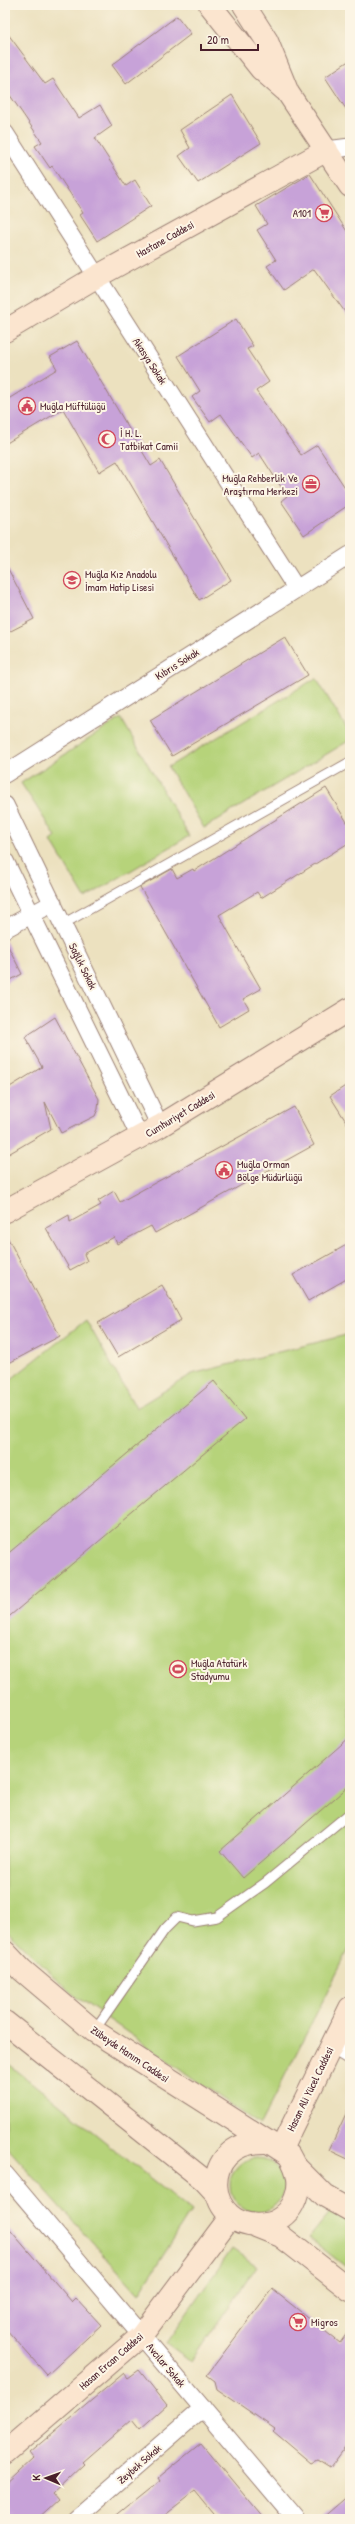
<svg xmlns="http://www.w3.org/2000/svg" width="355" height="2524" font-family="'Patrick Hand',sans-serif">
	<rect width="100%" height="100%" fill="#fcf5e5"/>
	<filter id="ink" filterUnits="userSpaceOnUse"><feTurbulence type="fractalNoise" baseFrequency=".025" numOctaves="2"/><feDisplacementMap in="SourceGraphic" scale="8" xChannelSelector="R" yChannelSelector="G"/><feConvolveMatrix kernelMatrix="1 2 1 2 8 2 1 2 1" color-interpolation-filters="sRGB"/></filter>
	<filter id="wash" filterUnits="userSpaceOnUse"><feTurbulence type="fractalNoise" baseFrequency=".012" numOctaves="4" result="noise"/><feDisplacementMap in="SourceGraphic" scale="16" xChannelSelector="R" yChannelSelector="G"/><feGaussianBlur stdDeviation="0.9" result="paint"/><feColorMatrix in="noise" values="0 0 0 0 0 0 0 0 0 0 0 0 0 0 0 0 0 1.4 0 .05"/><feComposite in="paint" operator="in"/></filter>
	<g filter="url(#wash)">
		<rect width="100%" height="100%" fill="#ece1bf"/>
		<path fill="#b6d37a" stroke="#807952" d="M316 678 350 734V740L204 828 168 767Z
			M121 718 189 836 85 898 51 841 56 837 21 783Z
			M86 1320 136 1408 192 1374 350 1334V1947L260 2125 71 1993 5 1929V1384Z
			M5 2061 191 2211 139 2294 5 2145Z
			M230 2185a27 27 0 1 1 54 0a27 27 0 1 1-54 0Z
			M331 2211 350 2222V2270L309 2238Z
			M232 2249 257 2266 191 2361 166 2343Z"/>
		<g id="blocks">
			<path fill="#c7a2d8" d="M177 16 191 34 126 84 112 65Z
				M5 30 45 84 53 79 79 118 100 105 112 126 95 138 126 186 135 180 151 206 97 241 80 215 83 213 52 166 50 168 35 146 42 142 5 88Z
				M350 60V115L325 77Z
				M232 95 261 143 198 183 179 156 190 148 180 130Z
				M310 174 350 236V319L314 269 284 290 267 266 276 260 257 230 267 224 256 206Z
				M236 319 253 346 247 349 269 382 256 391 301 455 317 445 350 495V504L304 535 281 501 287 496 259 453 252 458 221 414 210 422 192 397 200 391 178 356Z
				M77 341 151 466 160 460 231 580 199 600 117 461 99 472 63 409 5 444V401L57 369 50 357Z
				M5 563 34 619 5 634Z
				M285 637 308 675 172 756 150 720Z
				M326 788 350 827V842L261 898 257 892 219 915 261 989 243 999 249 1009 219 1027 140 887 172 869 177 878 193 869 194 871Z
				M5 940 22 974 5 983Z
				M55 1017 99 1099 98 1109 95 1116 61 1133 45 1102 51 1129 5 1156V1090L42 1067 25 1037Z
				M350 1083V1128L330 1096Z
				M294 1107 314 1145 155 1233 151 1226 117 1244 114 1237 84 1254 87 1261 70 1270 46 1228 69 1215 70 1222 101 1205 98 1201 114 1191 120 1202Z
				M5 1233 60 1336 9 1363 5 1355Z
				M350 1243V1277L308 1301 293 1275Z
				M162 1285 181 1320 118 1357 98 1323Z
				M214 1381 245 1419 5 1620V1556Z
				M350 1737V1785L243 1878 220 1851Z
				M350 2105V2160L329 2150Z
				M5 2224 72 2302 76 2298 101 2325 47 2375 5 2328Z
				M272 2289 340 2343 350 2329V2441L330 2468 317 2460 311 2463 273 2431 275 2429 217 2389 215 2381 207 2375Z
				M139 2370 167 2405 139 2430 131 2420 83 2462 85 2464 53 2494 58 2500 37 2519H5V2484L33 2458 29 2453 124 2373 128 2378Z
				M201 2443 264 2519H218L195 2491 159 2519H113L160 2481 158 2478Z
				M350 2494V2519H321Z"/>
		</g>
	</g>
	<g filter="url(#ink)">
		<use href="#blocks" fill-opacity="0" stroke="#9b8075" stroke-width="1"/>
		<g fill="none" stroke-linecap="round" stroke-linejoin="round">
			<g stroke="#9b8075" stroke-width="11">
				<path id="lane" d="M63 924 350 762
					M94 2031 165 1929 177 1917 193 1921 217 1917 265 1883 350 1813"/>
			</g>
			<g stroke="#9b8075" stroke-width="19">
				<path id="street" d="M5 133 296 588
					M327 150 350 147
					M5 774 350 555
					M5 805 160 1126
					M5 861 140 1137
					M5 929 53 903
					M332 2045 350 2056
					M5 2174 296 2519
					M75 2519 203 2408"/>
			</g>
			<g stroke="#9b8075" stroke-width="24">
				<path id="secondary" d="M210 5 261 69 285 90
					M244 5 267 41 288 93 350 186
					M5 331 96 277 327 150
					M5 1211 160 1126 350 1009
					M5 1952 22 1970 94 2031 289 2155C299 2172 302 2186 293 2204 288 2214 276 2223 265 2224 204 2233 196 2141 265 2142
					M5 2022 204 2180 216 2193
					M281 2149 350 2008
					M296 2167 325 2196 350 2210
					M256 2226 281 2236 350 2290
					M5 2453 141 2336 231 2216"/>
			</g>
			<use href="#lane" stroke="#fff" stroke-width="9"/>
			<use href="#street" stroke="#fff" stroke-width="17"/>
			<use href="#secondary" stroke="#fbe5cf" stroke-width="22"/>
		</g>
	</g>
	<defs>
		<g id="supermarket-ring" transform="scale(0.9)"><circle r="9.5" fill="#fcf5e5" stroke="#d1495b" stroke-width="1.5"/><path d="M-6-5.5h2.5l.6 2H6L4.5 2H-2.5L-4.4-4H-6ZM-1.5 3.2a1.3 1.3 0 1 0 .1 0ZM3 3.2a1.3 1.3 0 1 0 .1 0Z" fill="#d1495b"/></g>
		<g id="civic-ring" transform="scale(0.9)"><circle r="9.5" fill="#fcf5e5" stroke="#d1495b" stroke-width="1.5"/><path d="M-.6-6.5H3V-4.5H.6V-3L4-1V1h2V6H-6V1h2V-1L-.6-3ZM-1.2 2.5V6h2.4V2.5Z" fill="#d1495b"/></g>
		<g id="mosque-ring" transform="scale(0.9)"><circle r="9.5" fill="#fcf5e5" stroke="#d1495b" stroke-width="1.5"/><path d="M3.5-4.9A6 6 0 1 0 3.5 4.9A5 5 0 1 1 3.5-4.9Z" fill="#d1495b"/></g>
		<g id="office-ring" transform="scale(0.9)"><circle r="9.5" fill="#fcf5e5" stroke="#d1495b" stroke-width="1.5"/><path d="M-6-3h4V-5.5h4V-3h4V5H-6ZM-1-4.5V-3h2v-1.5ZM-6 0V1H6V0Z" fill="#d1495b"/></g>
		<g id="school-ring" transform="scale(0.9)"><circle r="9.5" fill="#fcf5e5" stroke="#d1495b" stroke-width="1.5"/><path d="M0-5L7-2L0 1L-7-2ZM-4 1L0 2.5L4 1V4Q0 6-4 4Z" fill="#d1495b"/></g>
		<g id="stadium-ring" transform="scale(0.9)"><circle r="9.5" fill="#fcf5e5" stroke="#d1495b" stroke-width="1.5"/><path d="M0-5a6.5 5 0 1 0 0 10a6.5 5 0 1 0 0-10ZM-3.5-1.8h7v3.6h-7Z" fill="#d1495b"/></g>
	</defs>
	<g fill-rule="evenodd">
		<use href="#supermarket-ring" x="324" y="213"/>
		<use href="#civic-ring" x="27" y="406"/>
		<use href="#mosque-ring" x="107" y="439"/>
		<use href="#office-ring" x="311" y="484"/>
		<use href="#school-ring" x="72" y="580"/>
		<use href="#civic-ring" x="224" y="1170"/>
		<use href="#stadium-ring" x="178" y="1669"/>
		<use href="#supermarket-ring" x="298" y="2322"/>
	</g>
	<g text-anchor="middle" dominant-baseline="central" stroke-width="4" stroke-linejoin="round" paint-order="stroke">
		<g font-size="11" fill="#4a1f2b" stroke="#fcf5e5" text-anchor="start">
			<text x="311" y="213" text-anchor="end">A101</text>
			<text x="40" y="406">Muğla Müftülüğü</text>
			<text x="120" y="433">İ H. L.<tspan x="120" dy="13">Tatbikat Camii</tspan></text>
			<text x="298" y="478" text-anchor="end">Muğla Rehberlik Ve<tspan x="298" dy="13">Araştırma Merkezi</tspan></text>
			<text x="85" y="574">Muğla Kız Anadolu<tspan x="85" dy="13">İmam Hatip Lisesi</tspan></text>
			<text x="237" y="1164">Muğla Orman<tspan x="237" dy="13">Bölge Müdürlüğü</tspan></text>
			<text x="191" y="1663">Muğla Atatürk<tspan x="191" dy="13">Stadyumu</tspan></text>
			<text x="311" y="2322">Migros</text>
		</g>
		<g font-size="11" fill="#4a1f2b" stroke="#fcf5e5">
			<text transform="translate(165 239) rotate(-29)">Hastane Caddesi</text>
			<text transform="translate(150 361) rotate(57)">Akasya Sokak</text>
			<text transform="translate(177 664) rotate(-32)">Kıbrıs Sokak</text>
			<text transform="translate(83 966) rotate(64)">Sağlık Sokak</text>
			<text transform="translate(180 1114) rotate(-31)">Cumhuriyet Caddesi</text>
			<text transform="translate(130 2054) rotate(34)">Zübeyde Hanım Caddesi</text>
			<text transform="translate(310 2089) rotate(-64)">Hasan Ali Yücel Caddesi</text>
			<text transform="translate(111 2361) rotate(-41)">Hasan Ercan Caddesi</text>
			<text transform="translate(166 2365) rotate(50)">Avcılar Sokak</text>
			<text transform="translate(139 2464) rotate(-41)">Zeybek Sokak</text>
		</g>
	</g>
	<rect width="355" height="2524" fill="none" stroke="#fcf5e5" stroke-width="20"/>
	<g transform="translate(46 2478) rotate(272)" stroke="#fcf5e5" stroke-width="3" paint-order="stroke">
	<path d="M0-3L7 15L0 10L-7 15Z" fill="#4a1f2b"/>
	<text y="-6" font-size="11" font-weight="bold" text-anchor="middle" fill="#4a1f2b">K</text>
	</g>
	<path d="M201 44v6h57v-6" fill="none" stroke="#4a1f2b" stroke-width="2"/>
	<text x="207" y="44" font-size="12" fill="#4a1f2b" stroke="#fcf5e5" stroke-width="3" paint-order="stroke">20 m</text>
</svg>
